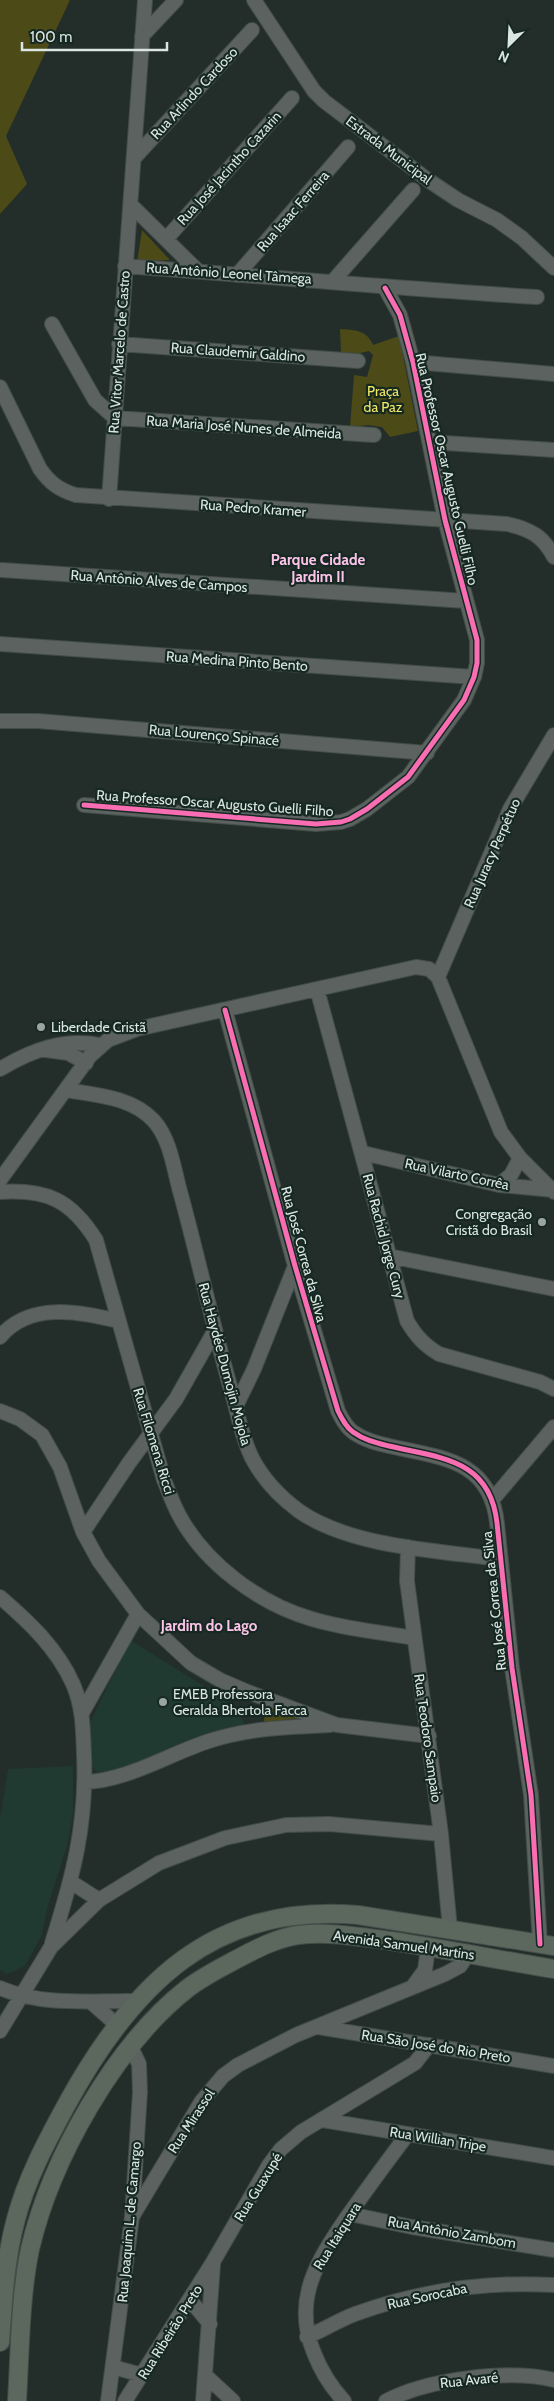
<svg xmlns="http://www.w3.org/2000/svg" width="554" height="2401" font-family="Cabin,sans-serif">
	<rect width="100%" height="100%" fill="#232e2b"/>
	<path fill="#203931" d="M130 1640 218 1695 235 1710 245 1724 110 1773 96 1771 89 1763V1725Z
		M73 1766V1814L67 1846 48 1905 42 1935 25 1966 7 1974 0 1970V1819L8 1769Z"/>
	<path fill="#4c4a16" d="M0 0H70L6 136 27 184 0 214Z
		M142 230 170 260 137 262Z
		M340 329C354 330 367 330 373 345L399 336 418 431 390 437 382 427 368 425 350 427 354 375 367 377 373 355 369 351 348 356 341 353Z
		M265 1703 302 1718 264 1722Z"/>
	<g fill="none" stroke-linecap="round" stroke-linejoin="round">
		<g stroke="#424c48" stroke-width="16">
			<path id="minor" d="M254 0 314 91 324 101 428 180 458 200 497 220 522 238 554 268
				M142 36 176 0
				M135 157 252 30
				M132 206 198 271
				M167 238 292 98
				M125 266C263 276 400 289 537 297
				M237 275 348 147
				M333 281 413 190
				M52 324 95 400 115 418 374 435
				M119 344 358 361
				M413 362 554 374
				M0 387 40 469C50 483 59 490 76 495L507 524C530 529 543 536 554 557
				M430 442 554 450
				M109 499 145 0
				M2 570 466 601
				M0 644 474 677
				M0 721H38L427 753
				M84 805 316 824 341 822 350 819 367 809 408 777 464 700 474 677 477 663V640L445 520 413 362 400 315 385 288
				M438 977 510 809 554 735
				M317 989 407 1321C416 1336 424 1345 439 1354L540 1382 554 1389
				M225 1010 295 1266 338 1411C342 1419 346 1427 353 1432 364 1440 377 1443 389 1446 441 1458 490 1459 497 1523L512 1668 531 1795 540 1944
				M46 1050 68 1053 86 1063
				M0 1069C32 1050 64 1038 100 1045
				M66 1090C96 1095 132 1097 154 1121 171 1140 174 1171 181 1195 199 1261 213 1327 232 1393 238 1414 242 1438 252 1458 263 1479 280 1497 299 1511 350 1547 440 1551 500 1559
				M363 1153 499 1185 553 1190
				M0 1180 90 1056 108 1040 137 1029 416 967 429 969 438 977 501 1132 520 1158 554 1192
				M499 1185 511 1175 520 1158
				M0 1192C47 1189 71 1200 96 1240L164 1480C169 1492 173 1504 179 1515 205 1564 260 1604 312 1619 345 1629 380 1632 414 1638
				M389 1256 554 1289
				M0 1337C30 1301 79 1312 119 1321
				M236 1406 254 1369 295 1266
				M0 1411 20 1419 42 1435 60 1467 83 1532 99 1561 138 1614 191 1663 220 1680 248 1692 337 1725 429 1736
				M493 1499 554 1427
				M83 1532 129 1463 176 1399 214 1332
				M408 1547 407 1581 441 1834 450 1929
				M0 1597C29 1622 57 1648 73 1684 83 1707 83 1729 84 1754 87 1825 73 1876 52 1943
				M82 1713 138 1614
				M85 1782C126 1781 169 1754 209 1741 249 1728 289 1727 330 1725
				M71 1882 99 1900
				M414 1985 425 1970 428 1947
				M0 1988C45 2007 91 2000 138 2001
				M92 2003 117 2025
				M318 2027 554 2066
				M0 2031 51 1947 99 1900 159 1863 225 1838 286 1825 329 1824 441 1834
				M322 2120 554 2158
				M350 2214 412 2227 554 2250
				M132 2217 201 2102 223 2076 238 2065 296 2035 445 1974 460 1966 468 1954
				M190 2300 210 2324
				M307 2337C323 2330 339 2320 355 2314 419 2291 486 2281 554 2285
				M113 2367 142 2375
				M206 2376 233 2401
				M108 2401 132 2217 140 2092 139 2064 130 2045
				M125 2401 213 2262 269 2165 281 2149 301 2132 415 2063 429 2045
				M203 2401 213 2265
				M344 2401C331 2387 321 2371 314 2353 292 2300 317 2261 347 2217 367 2189 387 2161 408 2134
				M386 2401C428 2379 508 2369 554 2380"/>
		</g>
		<g stroke="#424c48" stroke-width="20">
			<path id="major" d="M0 2342C3 2301 5 2259 16 2219 27 2177 48 2139 68 2102 133 1984 214 1902 358 1915L554 1946
				M17 2401C20 2352 20 2297 30 2249 51 2159 115 2045 188 1988 204 1976 222 1967 239 1958 258 1948 277 1938 298 1935 329 1931 361 1937 391 1941 445 1949 500 1960 554 1969"/>
		</g>
		<use href="#minor" stroke="#5b6260" stroke-width="14"/>
		<use href="#major" stroke="#5c685e" stroke-width="18"/>
		<g stroke="#162822" stroke-width="8">
			<path id="cycleway" d="M84 805 316 824 341 822 350 819 367 809 408 777 464 700 474 677 477 663V640L445 520 413 362 400 315 385 288
				M225 1010 295 1266 338 1411C342 1419 346 1427 353 1432 364 1440 377 1443 389 1446 441 1458 490 1459 497 1523L512 1668 531 1795 540 1944"/>
		</g>
		<use href="#cycleway" stroke="#f96db3" stroke-width="5"/>
	</g>
	<g fill="#9ba6a2" stroke="#162822" stroke-width="2">
		<circle cx="41" cy="1027" r="5"/>
		<circle cx="542" cy="1222" r="5"/>
		<circle cx="163" cy="1702" r="5"/>
	</g>
	<g text-anchor="middle" dominant-baseline="central" stroke-width="4.5" stroke-linejoin="round" paint-order="stroke">
		<g font-size="14" fill="#dbe6e2" stroke="#162822">
			<text transform="translate(194 93) rotate(-47)">Rua Arlindo Cardoso</text>
			<text transform="translate(389 150) rotate(37)">Estrada Municipal</text>
			<text transform="translate(229 168) rotate(-48)">Rua José Jacintho Cazarin</text>
			<text transform="translate(293 211) rotate(-49)">Rua Isaac Ferreira</text>
			<text transform="translate(229 273) rotate(4)">Rua Antônio Leonel Tâmega</text>
			<text transform="translate(119 352) rotate(-86)">Rua Vitor Marcelo de Castro</text>
			<text transform="translate(238 352) rotate(4)">Rua Claudemir Galdino</text>
			<text transform="translate(244 427) rotate(4)">Rua Maria José Nunes de Almeida</text>
			<text transform="translate(447 469) rotate(77)">Rua Professor Oscar Augusto Guelli Filho</text>
			<text transform="translate(253 508) rotate(4)">Rua Pedro Kramer</text>
			<text transform="translate(159 581) rotate(4)">Rua Antônio Alves de Campos</text>
			<text transform="translate(237 661) rotate(4)">Rua Medina Pinto Bento</text>
			<text transform="translate(214 735) rotate(5)">Rua Lourenço Spinacé</text>
			<text transform="translate(215 803) rotate(4)">Rua Professor Oscar Augusto Guelli Filho</text>
			<text transform="translate(492 853) rotate(-66)">Rua Juracy Perpétuo</text>
			<text transform="translate(457 1174) rotate(12)">Rua Vilarto Corrêa</text>
			<text transform="translate(384 1236) rotate(75)">Rua Rachid Jorge Cury</text>
			<text transform="translate(304 1254) rotate(75)">Rua José Correa da Silva</text>
			<text transform="translate(225 1364) rotate(75)">Rua Haydée Dumojin Mojola</text>
			<text transform="translate(154 1441) rotate(73)">Rua Filomena Ricci</text>
			<text transform="translate(494 1601) rotate(-96)">Rua José Correa da Silva</text>
			<text transform="translate(428 1738) rotate(82)">Rua Teodoro Sampaio</text>
			<text transform="translate(404 1945) rotate(8)">Avenida Samuel Martins</text>
			<text transform="translate(436 2046) rotate(9)">Rua São José do Rio Preto</text>
			<text transform="translate(191 2121) rotate(-57)">Rua Mirassol</text>
			<text transform="translate(438 2139) rotate(9)">Rua Willian Tripe</text>
			<text transform="translate(258 2187) rotate(-58)">Rua Guaxupé</text>
			<text transform="translate(129 2222) rotate(-85)">Rua Joaquim L. de Camargo</text>
			<text transform="translate(452 2232) rotate(10)">Rua Antônio Zambom</text>
			<text transform="translate(337 2236) rotate(-58)">Rua Itaiquara</text>
			<text transform="translate(427 2296) rotate(-12)">Rua Sorocaba</text>
			<text transform="translate(170 2332) rotate(-58)">Rua Ribeirão Preto</text>
			<text transform="translate(469 2380) rotate(-6)">Rua Avaré</text>
		</g>
		<g font-size="14" fill="#f1e666" stroke="#162822">
			<text x="383" y="391">Praça<tspan x="383" dy="16">da Paz</tspan></text>
		</g>
		<g font-size="14" fill="#dbe6e2" stroke="#162822" text-anchor="start">
			<text x="51" y="1027">Liberdade Cristã</text>
			<text x="532" y="1214" text-anchor="end">Congregação<tspan x="532" dy="16">Cristã do Brasil</tspan></text>
			<text x="173" y="1694">EMEB Professora<tspan x="173" dy="16">Geralda Bhertola Facca</tspan></text>
		</g>
		<g font-size="15" font-weight="bold" fill="#fdc4e9" stroke="#162822">
			<text x="318" y="560">Parque Cidade<tspan x="318" dy="17">Jardim II</tspan></text>
			<text x="209" y="1626">Jardim do Lago</text>
		</g>
	</g>
	<g transform="translate(509 45) rotate(204)" stroke="#162822" stroke-width="4" paint-order="stroke">
	<path d="M0-4L9 19L0 12L-9 19Z" fill="#dbe6e2"/>
	<text y="-8" font-size="14" font-weight="bold" text-anchor="middle" fill="#dbe6e2">N</text>
	</g>
	<path d="M22 42v8h145v-8" fill="none" stroke="#dbe6e2" stroke-width="2.5"/>
	<text x="30" y="42" font-size="15" fill="#dbe6e2" stroke="#162822" stroke-width="4" paint-order="stroke">100 m</text>
</svg>
